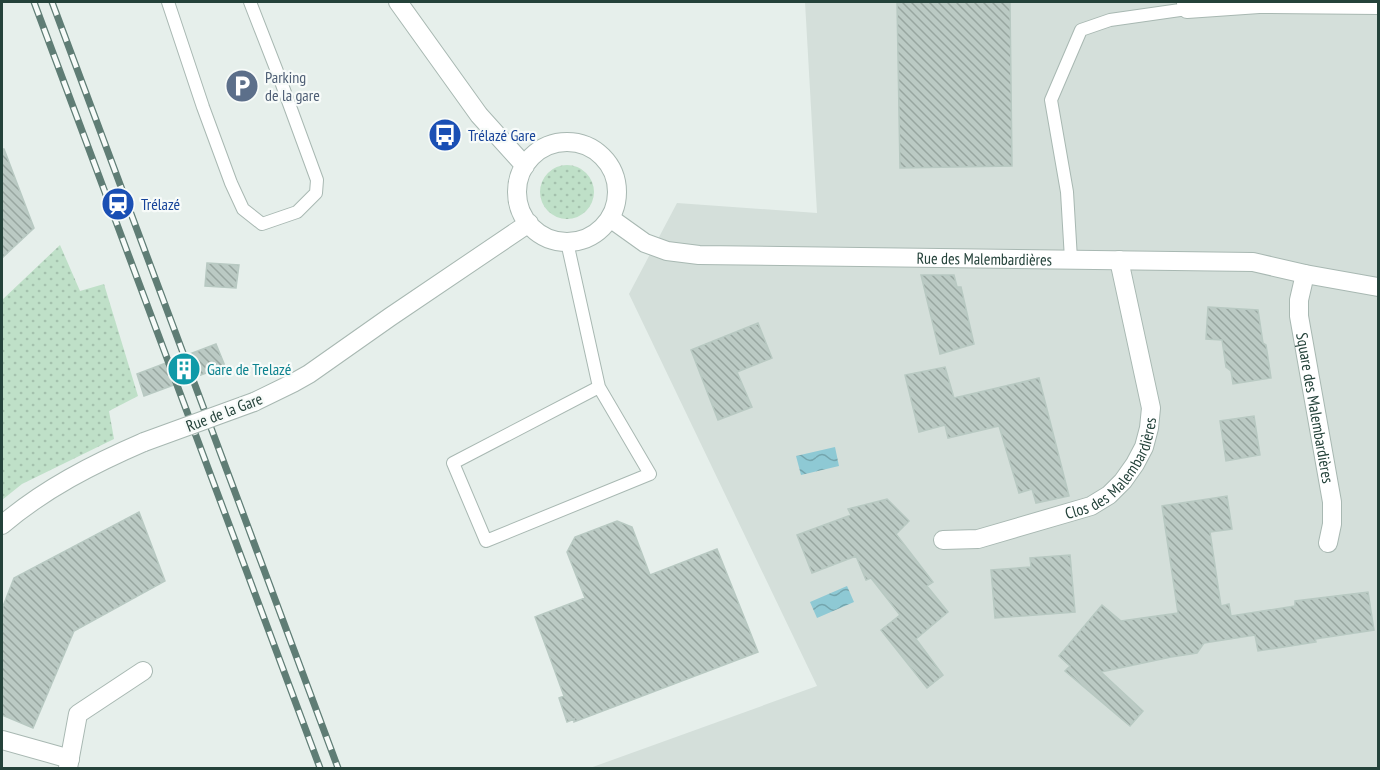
<svg xmlns="http://www.w3.org/2000/svg" width="1380" height="770" font-family="'PT Sans Narrow',sans-serif">
	<defs>
		<pattern id="grass-dots" width="8" height="8" patternUnits="userSpaceOnUse" patternTransform="scale(1.5)"><rect width="8" height="8" fill="#bfe0c8"/><path d="M2 2h.1M6 6h.1" fill="none" stroke="#a4c1ad" stroke-width="1.8" stroke-linecap="round"/></pattern>
		<pattern id="water-waves" width="16" height="10" patternUnits="userSpaceOnUse" patternTransform="scale(1.5)"><rect width="16" height="10" fill="#8ec9d4"/><path d="M0 5q4-4 8 0t8 0" fill="none" stroke="#74a5ad"/></pattern>
		<pattern id="building-back-hatch" width="6" height="6" patternUnits="userSpaceOnUse" patternTransform="scale(1.5)"><rect width="6" height="6" fill="#bbcac4"/><path d="M-1 5l2 2M0 0l6 6M5-1l2 2" fill="none" stroke="#98a6a0"/></pattern>
	</defs>
	<rect width="100%" height="100%" fill="#e6efeb"/>
	<path fill="#d4dfda" d="M805 2H1378V768H590L817 686 629 294 677 203 817 213Z"/>
	<path fill="url(#grass-dots)" d="M540 192a27 27 0 1 1 54 0a27 27 0 1 1-54 0Z
		M60 245 80 291 104 284 138 396 109 411 114 439 22 484 2 500V300Z"/>
	<path fill="url(#water-waves)" d="M835 447 839 466 801 475 796 456Z
		M847 586 854 602 817 618 810 602Z"/>
	<path fill="url(#building-back-hatch)" stroke="#b8c9c2" stroke-width="1.5" d="M897 2H1010L1012 166 900 168Z
		M2 149H4L34 228 2 258Z
		M207 263 239 265 236 288 205 286Z
		M921 275H954L957 287H961L974 344 940 354Z
		M1208 307 1258 310 1263 343 1266 345 1271 378 1233 384 1231 371 1226 367 1222 340 1206 339Z
		M758 323 772 358 737 372 752 407 718 420 691 350Z
		M216 344 225 366 144 396 137 374Z
		M945 367 954 398 1039 378 1069 496 1036 503 1032 489 1019 493 999 426 948 438 945 425 919 432 905 375Z
		M1254 416 1260 455 1226 461 1220 421Z
		M1227 496 1232 529 1210 532 1221 606 1229 604 1231 616 1295 606V601L1368 592 1374 630 1315 639 1316 642 1258 651 1255 635 1204 643 1197 653 1171 657 1101 672 1143 711 1130 726 1065 671 1070 666 1059 656 1102 605 1121 621 1178 613 1162 506Z
		M887 499 909 521 896 534 933 582 927 586 948 612 916 639 943 675 927 688 881 630 900 615 871 578 866 580 856 556 812 573 797 535 851 515 848 509Z
		M139 512 165 581 74 631 33 728 2 715V609L14 578Z
		M617 521 632 527 650 575 717 549 758 652 574 722V719L567 722 559 698 564 696 535 617 585 598 567 552 575 537Z
		M1070 555 1075 612 995 618 991 570 1031 567 1030 558Z"/>
	<g fill="none" stroke-linecap="round" stroke-linejoin="round">
		<g stroke="#a8b8b2" stroke-width="14">
			<path id="service" d="M168 2 203 107 231 183 243 209 262 224 297 212 316 193 317 180 280 79 250 2
				M567 242 599 387 650 474 486 541 453 463 599 387
				M1071 259 1067 192 1051 100 1081 30 1110 20 1187 9 1183 3"/>
		</g>
		<g stroke="#a8b8b2" stroke-width="20">
			<g id="minor">
				<path d="M1187 9 1259 4 1378 5"/>
				<path id="s1" d="M610 218 645 243 667 251 699 255 1253 262 1305 274 1378 287"/>
				<path id="s2" d="M1305 274 1299 300V316L1332 502V524L1328 543"/>
				<path id="s3" d="M943 540 978 539 1091 506 1109 495 1123 481 1135 464 1144 447 1149 428 1151 408 1119 260"/>
				<path d="M2 740 70 759"/>
				<path d="M68 768 78 714 143 671"/>
			</g>
		</g>
		<g stroke="#a8b8b2" stroke-width="20">
			<path id="tertiary" d="M398 2 479 115 525 166
				M517 192a50 50 0 1 1 100 0a50 50 0 1 1-100 0Z
				M254 402 293 383 309 374 390 317 529 223
				M2 525C44 489 93 464 144 442"/>
		</g>
		<use href="#service" stroke="#fff" stroke-width="12"/>
		<use href="#minor" stroke="#fff" stroke-width="18"/>
		<use href="#tertiary" stroke="#fff" stroke-width="18"/>
		<g stroke="#5f7d75" stroke-width="7">
			<path id="rail" d="M34 2 320 768
				M52 2 338 768"/>
		</g>
		<use href="#rail" stroke="#f7fbf9" stroke-width="4.5" stroke-dasharray="14" stroke-linecap="butt"/>
		<g stroke="#a8b8b2" stroke-width="20" stroke-linecap="butt">
			<path id="tertiary-bridge" d="M144 442 254 402"/>
		</g>
		<use href="#tertiary-bridge" stroke="#fff" stroke-width="18"/>
	</g>
	<defs>
		<g id="parking-disc" transform="scale(1.725)"><circle r="9.5" fill="#5c6f8a" stroke="#f7fbf9"/><path d="M-3.5-5.5H1a3.5 3.5 0 0 1 0 7H-1V5.5H-3.5ZM-1-3.4V-.6H.8a1.4 1.4 0 0 0 0-2.8Z" fill="#fff"/></g>
		<g id="bus-disc" transform="scale(1.725)"><circle r="9.5" fill="#1a4fb4" stroke="#f7fbf9"/><path d="M-5-6H5V4H4V6H2V4H-2V6H-4V4H-5ZM-3.5-4V0h7V-4ZM-3.5 1.2v1.5H-2V1.2ZM2 1.2v1.5H3.5V1.2Z" fill="#fff"/></g>
		<g id="station-disc" transform="scale(1.725)"><circle r="9.5" fill="#1a4fb4" stroke="#f7fbf9"/><path d="M-3-6H3Q5-6 5-4V2Q5 4 3 4L4.5 6H3L1.5 4h-3L-3 6H-4.5L-3 4Q-5 4-5 2V-4Q-5-6-3-6ZM-3.5-4v3h7v-3ZM-3.5 1v1.5H-2V1ZM2 1v1.5H3.5V1Z" fill="#fff"/></g>
		<g id="building-disc" transform="scale(1.725)"><circle r="9.5" fill="#0f9aa8" stroke="#f7fbf9"/><path d="M-4-6H4V6H1V3H-1V6H-4ZM-2.5-4.3h1.7v1.8h-1.7ZM.8-4.3h1.7v1.8H.8ZM-2.5-1h1.7V.8h-1.7ZM.8-1h1.7V.8H.8Z" fill="#fff"/></g>
	</defs>
	<g fill-rule="evenodd">
		<use href="#parking-disc" x="242" y="86"/>
		<use href="#bus-disc" x="445" y="135"/>
		<use href="#station-disc" x="118" y="204"/>
		<use href="#building-disc" x="184" y="369"/>
	</g>
	<g text-anchor="middle" dominant-baseline="central" stroke-width="4.5" stroke-linejoin="round" paint-order="stroke">
		<g font-size="16" fill="#4e5e75" stroke="#f7fbf9" text-anchor="start">
			<text x="265" y="77">Parking<tspan x="265" dy="18">de la gare</tspan></text>
		</g>
		<g font-size="16" fill="#164399" stroke="#f7fbf9" text-anchor="start">
			<text x="468" y="135">Trélazé Gare</text>
			<text x="141" y="204">Trélazé</text>
		</g>
		<g font-size="16" fill="#24423a" stroke="#f7fbf9">
			<text stroke="none"><textPath href="#s1" startOffset="384">Rue des Malembardières</textPath></text>
			<text stroke="none"><textPath href="#s2" startOffset="136">Square des Malembardières</textPath></text>
			<text transform="translate(224 412) rotate(-21)">Rue de la Gare</text>
			<text stroke="none"><textPath href="#s3" startOffset="195">Clos des Malembardières</textPath></text>
		</g>
		<g font-size="16" fill="#0d838f" stroke="#f7fbf9" text-anchor="start">
			<text x="207" y="369">Gare de Trelazé</text>
		</g>
	</g>
	<rect width="1380" height="770" fill="none" stroke="#24423a" stroke-width="6"/>
</svg>
